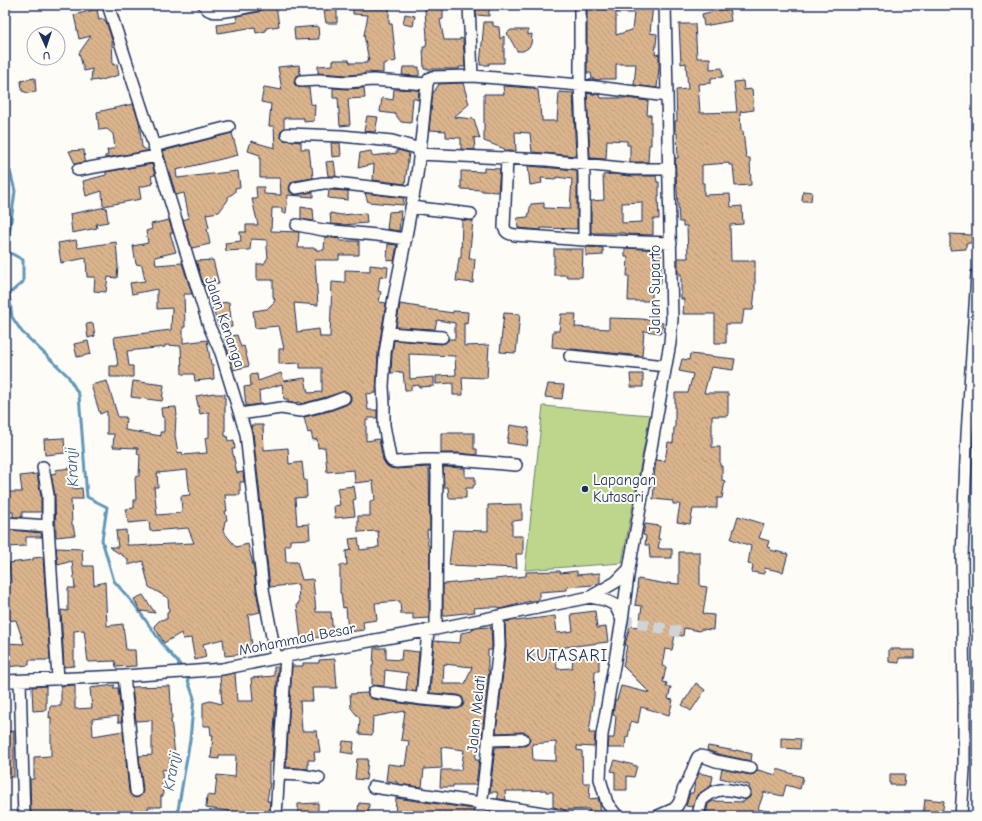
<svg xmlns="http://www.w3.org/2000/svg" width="982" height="821" font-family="'Comic Neue',sans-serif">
	<defs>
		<pattern id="building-back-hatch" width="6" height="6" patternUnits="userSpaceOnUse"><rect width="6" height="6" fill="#dbb48c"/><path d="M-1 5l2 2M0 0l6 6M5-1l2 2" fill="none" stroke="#bb9b7b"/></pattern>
	</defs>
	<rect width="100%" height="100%" fill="#fdfcf7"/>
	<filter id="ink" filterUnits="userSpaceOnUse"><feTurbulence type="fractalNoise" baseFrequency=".025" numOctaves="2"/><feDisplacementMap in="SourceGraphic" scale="8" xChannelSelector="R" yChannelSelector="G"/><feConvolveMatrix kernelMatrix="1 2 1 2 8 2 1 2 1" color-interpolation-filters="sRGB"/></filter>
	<g filter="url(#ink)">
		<path fill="#bdd68c" stroke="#6c8275" d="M543 406 650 415 622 563 525 570Z"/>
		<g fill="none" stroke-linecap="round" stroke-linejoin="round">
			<path stroke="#6197b6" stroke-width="3" d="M5 168 10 171 15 191 7 251 23 260V282L9 294 12 317 22 332 68 376 79 395 87 497 107 507 102 540 114 581 134 604 166 649 184 669
				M177 816 190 740 194 698 186 675"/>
		</g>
		<path fill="url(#building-back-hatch)" stroke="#1b2f5e" fill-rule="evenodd" d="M325 5H337V23H326L324 11Z
			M353 5H389V24H392L396 61 383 64V73L365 72V74L347 75 318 73V66L333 65V60H349L350 63H367V60L369 61 364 35 368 15 353 14Z
			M428 5H443V19L440 20 444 40H460V38L463 39 465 67H459V69H424L423 47H426L427 37 425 10Z
			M587 5H597V9L616 10V35L632 30 634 13H617V5H653L650 33 657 34 655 55 659 54V67L657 88 634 85 636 64H616V79H600V80L592 79 591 73H587Z
			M276 6 279 26 266 28V31L256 33 255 27 218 33 217 25 237 22 236 16 258 12 261 10 263 8Z
			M476 7H489V16L476 15Z
			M729 8 731 21 704 26 702 14Z
			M97 9 99 20 104 19 105 22 106 21 112 40 113 65 117 64 119 75 98 81V80L91 81 92 69 84 71 79 53 91 36 79 39 74 15Z
			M405 14 415 16 413 26 403 24Z
			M484 22H493V26L499 27 500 39 504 36V63H489V65H480Z
			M679 24H695L697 58H710V69L722 68 723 77 711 78V83L698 84 700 113 737 112 734 82 743 81 744 90 752 89 754 110 740 112 741 131H743L746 158H750L751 185 735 186 733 165H729V163L702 165V183H704V195L730 194 731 207 742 206 743 224 730 225 731 261H755V290L753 310H744L742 324H726V343H715V314H683L684 299H681V274H678V258H688L687 226H683V222H679L675 158H678L677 133H675V121H677L676 90 688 89 686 63 681 64Z
			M318 26 319 39 295 40 294 28Z
			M511 30H528V35L532 34 531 44 528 48 523 51H517L507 33Z
			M299 65 300 74 295 78 294 82 295 85 298 87 309 88 311 104 315 105 314 121 304 122V118H284V128L281 131 280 134 281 138 284 140 301 142V149H309L311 167H312L313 178 294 181 292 182 290 185 289 189 290 192 294 195 313 192V197L288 195 286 213H282V208H272L271 231 299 232 298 248H316V250H324L325 237 340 239V241H359V255H339V260H315L318 305 294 303 297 332 319 329 320 337H330L332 282 345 283V270L370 271V265L388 267 387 277 380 276 378 291 381 292 379 302 386 303 378 353 376 393 366 394 368 410H377V418H368L369 420H366V441L379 439 383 460 386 465 390 468 396 469 429 467 430 530H427L428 546H430L429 618 413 619V614H401L400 601 375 603 377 620 363 622 364 630 348 632 346 607 343 608 341 593H340V565H347L346 551 351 550 349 539 358 538 360 550 376 548V547H379L378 531 358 532V516H370V501L375 500 373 481 355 483 354 470 327 472 325 447 318 448 317 439 313 440 311 432 308 433 304 417 330 411 346 405 350 402 351 399V396L349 393 345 391 326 397 301 404 300 402 292 403 288 402V399H284L282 384 259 391 260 404 246 406 244 387 251 386 250 375 257 374 258 381 281 373 284 381 305 378 308 393 322 392V368H300V363L279 364V349H284L279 326 255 328 253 311 267 309 275 301 273 296V280H257V264H264L268 257 267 248V240L251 239 250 250H242L226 251 225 243 241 241 240 232H246V225H258L252 199H257L256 187H264V194L281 195 280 178H260V155L248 151 251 141 264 145 275 148 274 126H269L271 104 261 102 264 87 282 90 278 67Z
			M403 67H419V76L402 75Z
			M35 78 36 92 28 93 22 91 21 81 29 79Z
			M463 83 469 104 454 117 474 119 480 139 474 137 475 150 461 149V138L446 137V131L429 130 433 92H434L439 84Z
			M503 86 531 88V89L538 90 541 117H542V121H557L559 92 573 93 576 156 532 152 530 133 515 132 516 151H505V149L484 141V94H504Z
			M333 88 347 89 364 88 365 98 348 99 350 125 340 126 338 98H333Z
			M394 89 419 90 418 100 413 98 411 123 401 122 395 114 380 112 382 98 393 100Z
			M587 93 600 95 601 98H625L648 101 647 115H651V145H649L648 162H630V145H627V141L607 140 606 159 590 158Z
			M133 104 139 121 142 147 148 151 105 158V156L108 155 107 150 115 148 113 134 107 129 99 130 97 112Z
			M367 116 378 117 375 132 364 131Z
			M232 133 238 155 176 170 177 178 238 171 240 187 235 188V192L228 197V200L219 212 206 214 209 228 207 229 210 244 192 248 183 220 189 218 184 193 176 195 163 151Z
			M331 143H340L341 156 332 157Z
			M84 150 85 162 75 164 69 151Z
			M397 150 409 153 405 184 373 180 374 164 358 168 360 153 371 151 372 156 397 153Z
			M334 161 336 176H328L326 162Z
			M152 164 155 175 151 176 153 184 139 187 141 199 103 206 102 191 86 196 83 181 106 175V172Z
			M528 166 577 170V229L541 228V230L518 228 517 218 528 217 531 204 544 203V208L570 209 572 179 556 177V179L541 178 542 183 530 185Z
			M484 168 500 169 498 192 482 191V190L461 189V171L484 172Z
			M614 174 630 176H656L657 182H659V196H658L659 219H653V235L625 234V233H591V201L604 200 603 175ZM642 202V222L622 223V203Z
			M329 190 348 191V200L328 198Z
			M803 191 812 192 811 201H802Z
			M365 193 404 198 403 205 368 202Z
			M106 207 108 222 96 224 97 228 72 233 70 214Z
			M301 207 313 209 314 221 301 219Z
			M401 211 399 231 387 229 389 212Z
			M330 213 341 215 366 213 367 223 343 225 331 224Z
			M169 220 173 233H170L176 252 155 257 156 265 182 263 192 294H184L185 327H183V343L207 340 211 365H213L214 379 195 381 194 374H182L181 346 165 345V347L127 351 129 366H133V377H110V366H118L114 337 171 330 172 308 157 309V289L132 294 130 283 145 281 142 265 136 264 133 246 148 243 146 231 152 229 151 224Z
			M462 220 473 221 469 259H475L473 283 456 281 459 258H461Z
			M950 234 972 235V243H966V249L950 250Z
			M76 240 78 248 116 242 118 266 117 278 108 277 106 292 94 291 95 277H87L86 258 61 263 58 243Z
			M388 244 397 245 394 261 387 260Z
			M586 247 603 248V255L586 256Z
			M625 248 661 250V284H652V301H628L629 276H627L628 257H625Z
			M554 249H583L582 277H566L567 275H554Z
			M213 260 219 284 204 286 196 261Z
			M229 302 232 327H219L213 310 212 304Z
			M400 304 419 307V308L453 313V311L468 312 467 324 464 323V346L489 345 487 378 462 377 463 395H453V383L436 384V376L456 375 455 356 409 354 410 379 434 377V386L419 387V385L411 386V390H405L403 372 391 373 392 354 394 340 441 344 445 343 448 341 449 339H455V323L437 320 435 329 396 327Z
			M504 313 520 314 516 353 500 352Z
			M561 314H576L575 327 609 329V318L642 319 663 323 661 333 644 331 642 356 552 347 553 331H559Z
			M93 323 95 336 88 338 86 324Z
			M237 335 241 347 244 346 249 366 233 370 227 349 224 337Z
			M88 341 91 354 77 357 74 344Z
			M690 354 735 359 733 370 711 367 704 393H728V416H712V447H720V466H722V480L725 481 722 498H717V508H707V509H693L690 524 677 522 680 504H673V501L653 499 655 477H654L656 460 665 461 668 442 673 443 674 428H675V393H688L693 374 679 371 682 359 689 360Z
			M630 374H643V387H631Z
			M107 381 118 417H126L125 430 161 436 160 432H164V417H162L161 408 176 407 177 416H176L175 435 178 453 182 452 183 455 207 453 205 438 209 437V412L200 414 196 396 214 393 215 394H225V436H227L228 441 234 440 235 449H232L237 473 243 472 244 482H240V495H225L227 511H225L227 520 225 521 223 531 236 547 248 544 254 569 256 590 260 612 248 615 252 646H245V654L225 656 223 639 203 644 206 657 195 660 191 638 183 639 181 633 164 643 154 626 160 620 167 619V613L169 612 168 598 149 587 145 571 143 561 128 565V559L109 547H118L116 531 126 530 127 545H134L135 546 152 545H151L194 543 188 528 150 531 149 521 128 523 126 509 134 508V500H136L135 477 139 476 140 455 137 454 138 448 113 447 114 434H107V411L100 414 91 385ZM187 470 190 495 181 496 182 512 181 513 157 515 154 487H158L157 473Z
			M133 381 164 385 162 401 131 397Z
			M548 384 564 385 562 399 545 397Z
			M251 425H263L264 450 288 448 289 464 302 462 304 480H306L307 497 295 498 297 525 309 524 310 539 290 540V545H285L286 562H297L302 580 313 579 316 612H331L333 636 301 639 297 604 299 603 298 584 270 587 253 433Z
			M510 425 529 428 527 446 507 443Z
			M441 433H474V449H477V455L458 453H441Z
			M64 438 65 453 45 455 44 439Z
			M443 467 465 468V477H475V485L473 486V488H466V498H449L448 487H444Z
			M70 468 73 489 82 488 83 499H71L72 525H73L75 535 56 537 55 495 51 474 56 473 55 470Z
			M37 474 41 496V512H22V517H13V512H8L7 492H22L20 476Z
			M354 486 356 499 353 500 355 516 335 518 334 506 340 505 337 488Z
			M522 504V520L512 521V536H523V554H516L517 568 449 565 453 530 488 531V505Z
			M738 516 764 524 759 538 769 541 767 547 770 548V550L788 554 783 572 765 568 764 574 752 572 753 565 748 564 751 546 731 539Z
			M645 524 660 526 658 539H660L658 548H660V549H672V558H650L649 545H645L646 536 643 535Z
			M11 530 41 533 42 537H26V546L7 547V531Z
			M56 548 82 549 83 566H93L94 585 105 582 107 626 123 624 126 650H135L136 666 116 667 115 661 88 662 84 630 74 631V666L64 667 61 610 68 611V588H75L72 561 58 565Z
			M679 552H700V586L707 587 703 614 714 615 713 630 701 629 700 631 684 628 683 636 675 635 672 650 665 649 662 666 666 667 663 682 667 683 666 687H671L668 699 673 700 669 715 641 707 638 723 631 721 628 737H626L625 748H608L609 738H614L616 716 613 715 615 700H617L621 686 650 693 623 666 627 645H625L630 626 639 627 642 606 635 605 638 587H637L638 579 667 584V583L679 584Z
			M43 557 50 660H29V665L5 667V643L24 644 16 620 5 621V583H11L9 563 33 560V558Z
			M560 571V573L577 571V575L600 573V583L593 584V585L567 587V590L539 592V600L515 604V605L500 609 499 607H488L474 608 475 612 446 615V616H443V584L526 576V572Z
			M143 595 155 613 142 611 141 612 134 599Z
			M595 611 597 628 606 627 608 642 549 649V657H556L557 669 572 668 573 657H599V671H595L594 696 589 733H595L594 747 577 746V750L582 751 583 783H590L589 799 598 798 600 805 601 815H589V809L565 810 553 807V792H546V790L522 791H505L506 800 498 799 497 792H490L495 747 524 746 527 745 529 742 530 739 529 735 526 733 523 732 496 733 506 647 505 622 516 620V621L555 616 557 633 573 631 571 614ZM556 742V761L533 760 532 744Z
			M491 627 492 646V650H488V671H489L482 737 481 741 478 742 475 760H479L476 785H453V787H440L441 770H461L464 750 441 747 442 768 424 769 422 787 397 784V782L386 781 388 764 405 766 409 741 401 740 405 711 373 717 372 735 359 734 360 719 351 708 350 694 367 693 369 697 373 699 421 706 456 709 460 708 463 706 464 702 463 699 461 696 458 695 430 693 434 641 460 643 461 633 472 631V629L474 628ZM444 664 472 667 465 684H443Z
			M374 648H386V659L401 660 402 650 419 652 416 691 406 690 408 673 385 670 384 686 372 685V666H373Z
			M889 649H900V650H915V658H899V663L889 662Z
			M335 659 337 688H312L313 701H300L302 731H317L320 752H314L315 760H308V769L286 767 292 666H303V663H319V660Z
			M274 667H278L272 762H269V783H270L267 801H270L269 812H261V816H228L229 811 206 808 207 795 215 796 217 775 235 777 236 755H219V759L211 758 213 735H211L210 726H203V703L210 701 222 704 220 676 235 673 237 701H253L251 678 274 676Z
			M696 683 705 690 691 711 682 705Z
			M75 685V709L92 708 90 688 115 685 113 688H118L122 722H118V716L92 719 93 736 123 731 129 792 131 795 133 797 136 798 140 796 142 794 143 791 139 756 152 755V720L136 721 132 687 170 686 172 719H171L175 756 170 758V769L162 770 163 796H161V807H148V815L31 816 30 779H34V757L51 756V717L49 718 50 706H61V686Z
			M46 686V710L33 711 32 687Z
			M14 731V777H5V732Z
			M781 738 801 739 800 749 781 748Z
			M343 741 354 742 353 754 341 752Z
			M708 746 736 751V750L752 754 751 761 718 754 707 750Z
			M357 759H368L366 780 355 779Z
			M615 760 637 766 634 777 627 776V790H615V772L611 771Z
			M722 769 750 775 754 774 758 770 776 775 777 769 803 777 800 789 786 785 783 796 764 792 758 809 774 813V816H706L708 804 713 801 744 802 745 800 749 798 751 795V791L749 788V785L720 778Z
			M699 773 713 776 711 786 697 795 693 807 686 806 690 793H693L695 783Z
			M890 774H905L904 785H890Z
			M396 798 474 809 473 816H395Z
			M925 799 944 801 942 816H923Z
			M318 803V812L309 813V816H298V804Z
			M359 803 369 804 368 816H357Z"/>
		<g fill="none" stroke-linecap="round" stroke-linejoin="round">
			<path stroke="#d0d3d8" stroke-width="11" stroke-dasharray="11 5.5" stroke-linecap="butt" d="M622 620 680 632"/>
			<g stroke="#1b2f5e" stroke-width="14">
				<path id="minor" d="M108 5 154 146 165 184 209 326 221 353 246 434 263 589 276 658
					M204 5C206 8 207 10 211 11 220 14 246 7 257 5
					M469 5 472 76
					M580 5V85L584 177V240
					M301 81 319 80 347 82 373 80 427 84
					M287 134 342 136 392 141 420 149
					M154 146 229 127
					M419 154 546 160 630 169H669
					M507 158 504 227C506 233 509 234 515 235L584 240 671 243
					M78 170 157 156
					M296 188 323 183H336L414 192
					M411 207 471 214
					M297 225 323 230 377 235 406 239
					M388 333 442 337
					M570 356 666 366
					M240 414 281 408 300 411 328 404 344 398
					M436 460H457L516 465
					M43 467 48 495V526
					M5 523 48 526 58 679
					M590 597 605 600 615 605 622 620
					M436 629 437 475 436 460H424L396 462 392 461 390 458 384 425V404L383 386 385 353 394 297 405 242 417 175 422 133 427 84 429 79 432 77 472 76 580 85 667 96
					M124 676 136 791
					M5 681 124 676 197 671 222 669 276 658 436 629 590 597 616 582 629 569
					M20 681 24 816
					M374 692 422 699 457 702
					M422 699 428 630
					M488 740 523 739
					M279 774 301 775 319 778
					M373 787 481 803 562 816
					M276 816 286 656
					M480 816 499 646 498 616
					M617 816 607 803 600 779 602 735 622 620 629 569 670 343 672 319 665 5
					M658 816 674 809 677 806 680 801 683 790 689 779 696 761 698 757 700 756 705 757 716 761 751 768
					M698 816C699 811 700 805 702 800 704 798 707 796 710 794 721 787 732 790 744 793
					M961 816 964 770V700L962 558 967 435 977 274"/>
			</g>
			<use href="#minor" stroke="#fdfcf7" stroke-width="11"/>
		</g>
	</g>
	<circle fill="#1b2f5e" stroke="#fdfcf7" stroke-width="1.5" cx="585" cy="489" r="4"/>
	<g text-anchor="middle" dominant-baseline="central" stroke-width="4" stroke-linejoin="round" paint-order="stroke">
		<g font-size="15" fill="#1b2f5e" stroke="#fdfcf7">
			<text transform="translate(655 289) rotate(-90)">Jalan Suparto</text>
			<text transform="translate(225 322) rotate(71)">Jalan Kenanga</text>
			<text transform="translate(297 639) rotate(-11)">Mohammad Besar</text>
			<text transform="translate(476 714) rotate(-84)">Jalan Melati</text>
		</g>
		<g font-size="15" fill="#1b2f5e" stroke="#fdfcf7" text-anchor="start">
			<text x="593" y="480">Lapangan<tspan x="593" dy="17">Kutasari</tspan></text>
		</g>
		<g font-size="16" font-style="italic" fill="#385a83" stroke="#fdfcf7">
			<text transform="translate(72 467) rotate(-94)">Kranji</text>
			<text transform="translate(172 771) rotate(-80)">Kranji</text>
		</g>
		<g font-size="17" letter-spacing="1" fill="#1b2f5e" stroke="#fdfcf7">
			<text x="567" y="655">KUTASARI</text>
		</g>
	</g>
	<rect width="982" height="821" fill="none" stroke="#fdfcf7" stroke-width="20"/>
	<rect x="10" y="10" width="962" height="801" fill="none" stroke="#1b2f5e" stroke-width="1.5" filter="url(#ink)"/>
	<g transform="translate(46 46) rotate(177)"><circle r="19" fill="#fdfcf7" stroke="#a3aaba"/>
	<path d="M0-3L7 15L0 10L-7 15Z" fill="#1b2f5e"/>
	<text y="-6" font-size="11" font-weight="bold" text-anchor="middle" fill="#1b2f5e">U</text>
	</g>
</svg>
